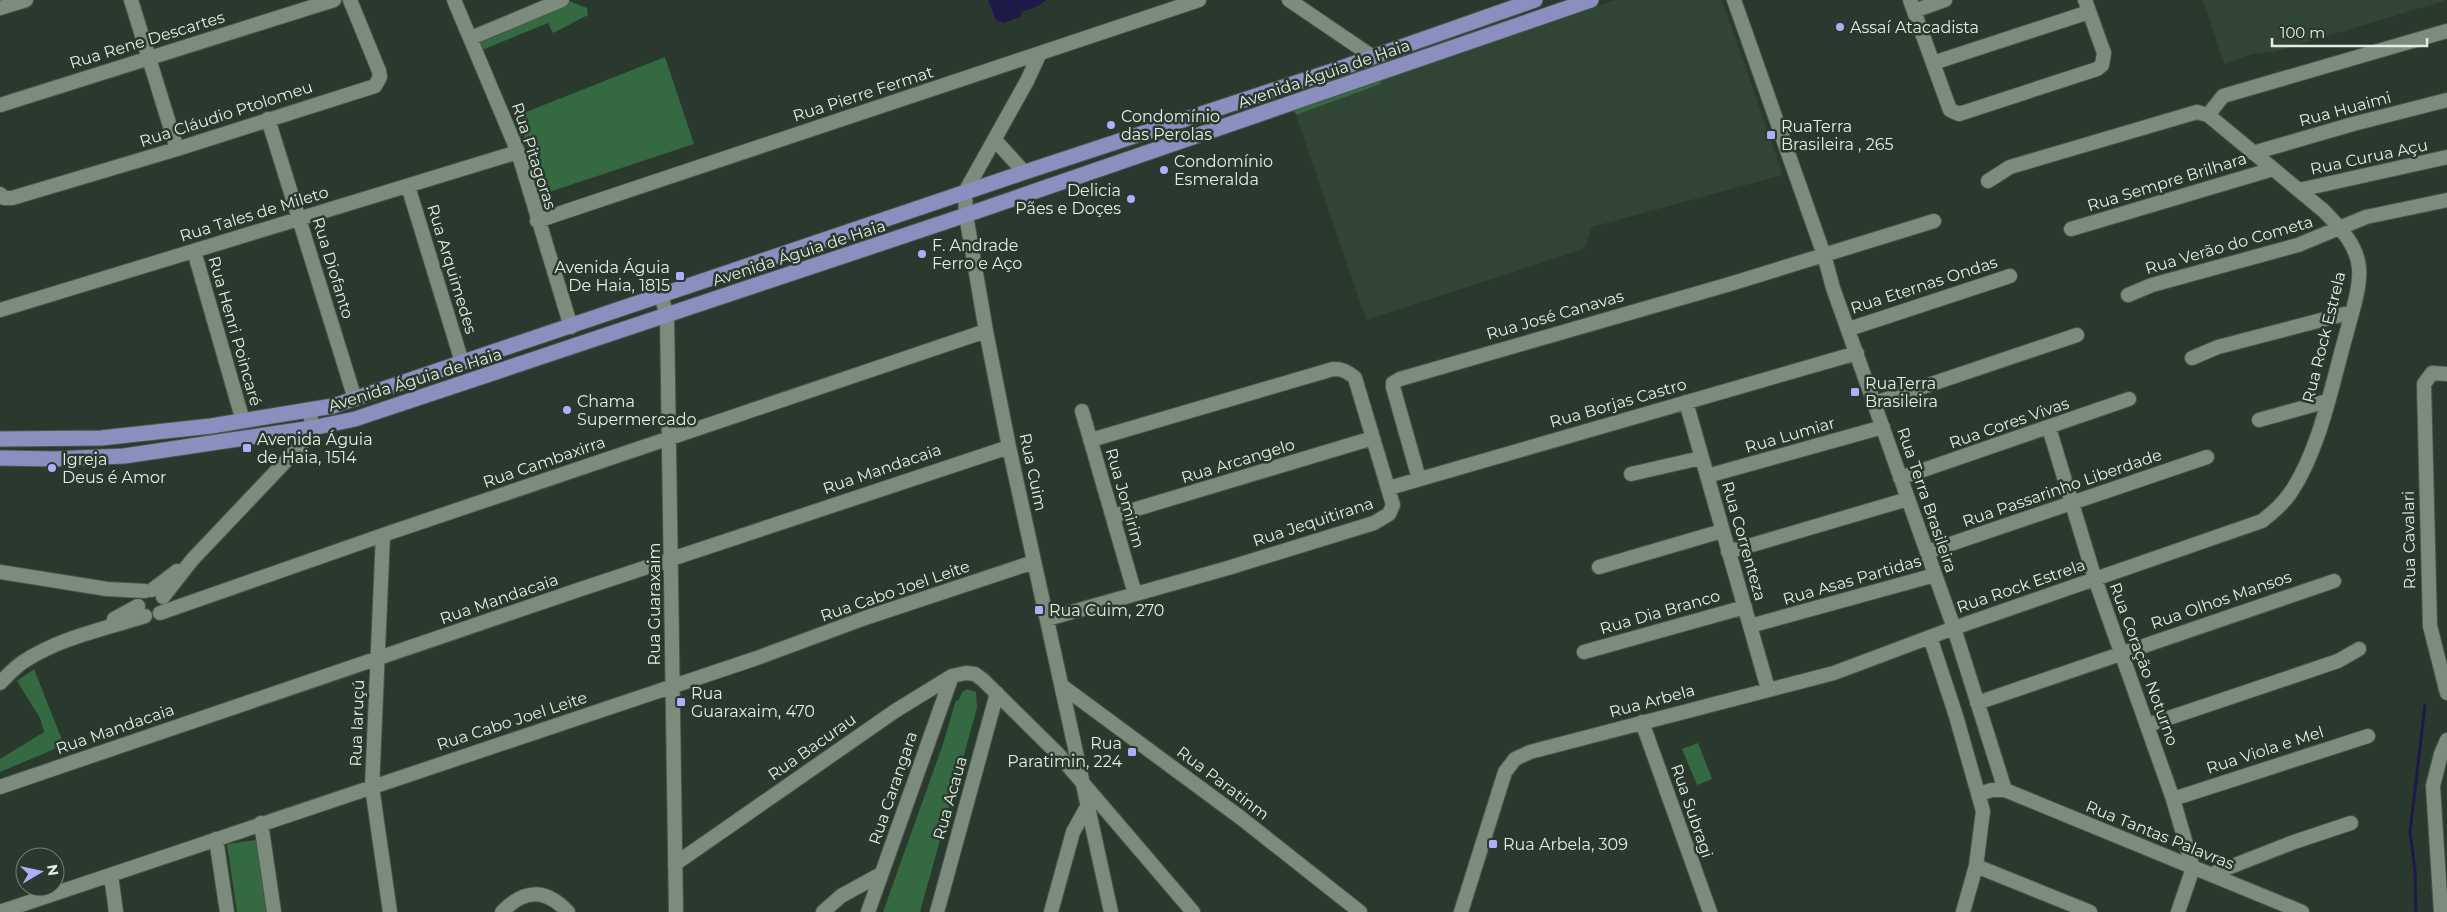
<svg xmlns="http://www.w3.org/2000/svg" width="2447" height="912" font-family="Montserrat,sans-serif">
	<rect width="100%" height="100%" fill="#2a392d"/>
	<path fill="#304534" d="M1615 0H1722L1783 175 1592 227 1584 249 1366 320 1296 115 1381 84 1380 80Z
		M2203 0H2447L2274 52 2253 54 2224 64Z"/>
	<path fill="#346941" d="M566 0 587 8 588 15 553 33 548 23 477 52 471 38Z
		M665 57 694 144 546 193 516 116Z
		M1380 80 1381 84 1296 115 1294 110Z
		M34 669 64 745 0 772V759L44 732 40 718 17 681Z
		M967 689 976 692 977 708 920 912H883L942 747 956 700 958 701 962 692Z
		M1698 743 1712 779 1697 785 1682 749Z
		M256 840 267 912H237L227 844Z"/>
	<path fill="#1f194a" d="M988 0H1046L1038 6 1022 12 1020 17 1004 23 996 20Z"/>
	<g fill="none" stroke-linecap="round" stroke-linejoin="round">
		<path stroke="#1f194a" stroke-width="3" d="M2416 912 2415 871 2410 832 2425 705"/>
		<g stroke="#48564b" stroke-width="16">
			<path id="minor" d="M131 0 177 149
				M454 0 518 152 571 327
				M1289 0 1373 57
				M1734 0 1824 255 1833 288 1954 628 2005 790
				M1910 0 1950 110 1959 114 2097 69 2102 65 2104 53 2085 0
				M0 8 26 0
				M1914 11 1945 0
				M471 38 562 0
				M1040 53 1027 81 965 192 966 215 986 331 1009 447 1111 912
				M1933 63 2089 12
				M0 105 334 0
				M2208 115 2223 96 2447 31
				M268 119 355 399
				M995 140 1024 172
				M2253 153 2353 124 2447 100
				M408 186 462 362
				M2299 190 2447 157
				M0 194 4 198H12L177 149 375 86 380 77 379 71 350 0
				M537 221 1199 0
				M2071 229 2273 169
				M194 251 243 421
				M2128 295 2152 285 2298 245 2366 217 2447 200
				M661 296 667 315 676 912
				M0 310 518 152
				M1849 329 2010 276
				M2192 358 2218 347 2352 312
				M2447 374 2432 373 2424 384 2430 626 2447 693
				M1686 402 1768 689
				M1875 403 2077 335
				M1082 411 1135 594
				M2259 420 2327 401
				M2049 428 2095 579 2173 799 2193 868 2178 912
				M1631 474 1701 458
				M1707 476 1883 427
				M1900 478 2129 399
				M1419 479 1393 387V383L1400 379 1730 284 1934 221
				M1389 488 1857 353
				M1113 516 1373 438
				M383 535 372 787 390 912
				M1728 552 1908 499
				M1927 552 2207 457
				M1599 567 1722 531
				M0 572 107 589 145 591
				M152 590 177 571
				M163 597 192 560 302 444 312 428 310 410
				M160 613 383 535 986 331
				M114 619 138 606
				M1047 619 1228 568 1374 523 1389 514 1393 505 1355 378C1347 371 1342 369 1333 369L1091 440
				M1750 626 1935 575
				M1930 637 1956 716 1983 811 1976 866 1963 912
				M1584 652 1745 607
				M0 683C7 676 14 668 23 662 59 638 104 629 145 616
				M1062 686 1241 818 1360 912
				M1977 703 2334 581
				M1642 722 1710 912
				M2148 725 2338 661 2359 649
				M0 787 581 589 1009 447
				M1979 794 1992 790H2005L2302 912
				M2173 799 2368 736
				M261 823 274 912
				M216 839 227 912
				M675 864 895 711 952 676 966 673 975 674 983 680 1058 754 1193 912
				M1976 866 2090 912
				M2212 874 2294 842 2351 823
				M111 875 116 912
				M0 912 757 658 865 618 1034 562
				M502 912C524 889 545 888 568 912
				M823 912 841 896 881 874
				M868 912 952 676
				M937 912 997 693
				M1051 912 1073 832 1087 807
				M1461 912 1505 772 1515 759 1530 752 1834 673 1954 628 2262 521C2273 512 2283 504 2291 492 2320 449 2332 384 2346 335 2351 316 2361 286 2359 268 2357 244 2339 227 2324 211L2208 115 2197 112 2010 167 1988 181
				M2441 912 2433 786 2441 754 2447 740"/>
		</g>
		<g stroke="#48564b" stroke-width="17">
			<path id="major" d="M0 439 101 438 211 426 333 406 1019 174 1341 68 1535 0
				M0 458 55 459 124 456 312 428 355 419 966 215 1591 0"/>
		</g>
		<use href="#minor" stroke="#7b8c7d" stroke-width="14"/>
		<use href="#major" stroke="#8b8fc0" stroke-width="15"/>
	</g>
	<g fill="#afaefa" stroke="#2a392d" stroke-width="2">
		<circle cx="1840" cy="27" r="5"/>
		<circle cx="1111" cy="125" r="5"/>
		<rect x="1766" y="130" width="10" height="10" rx="2.5"/>
		<circle cx="1164" cy="170" r="5"/>
		<circle cx="1131" cy="199" r="5"/>
		<circle cx="922" cy="254" r="5"/>
		<rect x="675" y="271" width="10" height="10" rx="2.5"/>
		<rect x="1850" y="387" width="10" height="10" rx="2.5"/>
		<circle cx="567" cy="410" r="5"/>
		<rect x="242" y="443" width="10" height="10" rx="2.5"/>
		<circle cx="52" cy="468" r="5"/>
		<rect x="1034" y="605" width="10" height="10" rx="2.5"/>
		<rect x="676" y="697" width="10" height="10" rx="2.5"/>
		<rect x="1127" y="747" width="10" height="10" rx="2.5"/>
		<rect x="1488" y="839" width="10" height="10" rx="2.5"/>
	</g>
	<g text-anchor="middle" dominant-baseline="central" stroke-width="5" stroke-linejoin="round" paint-order="stroke">
		<g font-size="16" fill="#e3ece4" stroke="#2a392d" text-anchor="start">
			<text x="1850" y="27">Assaí Atacadista</text>
			<text x="1121" y="116">Condomínio<tspan x="1121" dy="18">das Perolas</tspan></text>
			<text x="1781" y="126">RuaTerra<tspan x="1781" dy="18">Brasileira , 265</tspan></text>
			<text x="1174" y="161">Condomínio<tspan x="1174" dy="18">Esmeralda</tspan></text>
			<text x="1121" y="190" text-anchor="end">Delicia<tspan x="1121" dy="18">Pães e Doçes</tspan></text>
			<text x="932" y="245">F. Andrade<tspan x="932" dy="18">Ferro e Aço</tspan></text>
			<text x="670" y="267" text-anchor="end">Avenida Águia<tspan x="670" dy="18">De Haia, 1815</tspan></text>
			<text x="1865" y="383">RuaTerra<tspan x="1865" dy="18">Brasileira</tspan></text>
			<text x="577" y="401">Chama<tspan x="577" dy="18">Supermercado</tspan></text>
			<text x="257" y="439">Avenida Águia<tspan x="257" dy="18">de Haia, 1514</tspan></text>
			<text x="62" y="459">Igreja<tspan x="62" dy="18">Deus é Amor</tspan></text>
			<text x="1049" y="610">Rua Cuim, 270</text>
			<text x="691" y="693">Rua<tspan x="691" dy="18">Guaraxaim, 470</tspan></text>
			<text x="1122" y="743" text-anchor="end">Rua<tspan x="1122" dy="18">Paratimin, 224</tspan></text>
			<text x="1503" y="844">Rua Arbela, 309</text>
		</g>
		<g font-size="16" fill="#e3ece4" stroke="#2a392d">
			<text transform="translate(147 40) rotate(-17)">Rua Rene Descartes</text>
			<text transform="translate(1324 74) rotate(-19)">Avenida Águia de Haia</text>
			<text transform="translate(863 94) rotate(-18)">Rua Pierre Fermat</text>
			<text transform="translate(2345 109) rotate(-15)">Rua Huaimi</text>
			<text transform="translate(226 114) rotate(-18)">Rua Cláudio Ptolomeu</text>
			<text transform="translate(534 156) rotate(72)">Rua Pitagoras</text>
			<text transform="translate(2369 157) rotate(-12)">Rua Curua Açu</text>
			<text transform="translate(2167 182) rotate(-17)">Rua Sempre Brilhara</text>
			<text transform="translate(254 214) rotate(-17)">Rua Tales de Mileto</text>
			<text transform="translate(2229 245) rotate(-16)">Rua Verão do Cometa</text>
			<text transform="translate(799 253) rotate(-18)">Avenida Águia de Haia</text>
			<text transform="translate(333 268) rotate(73)">Rua Diofanto</text>
			<text transform="translate(452 269) rotate(73)">Rua Arquimedes</text>
			<text transform="translate(1924 285) rotate(-18)">Rua Eternas Ondas</text>
			<text transform="translate(1555 315) rotate(-16)">Rua José Canavas</text>
			<text transform="translate(235 331) rotate(74)">Rua Henri Poincaré</text>
			<text transform="translate(2324 337) rotate(-76)">Rua Rock Estrela</text>
			<text transform="translate(415 380) rotate(-17)">Avenida Águia de Haia</text>
			<text transform="translate(1618 403) rotate(-16)">Rua Borjas Castro</text>
			<text transform="translate(2009 423) rotate(-19)">Rua Cores Vivas</text>
			<text transform="translate(1790 435) rotate(-16)">Rua Lumiar</text>
			<text transform="translate(1238 461) rotate(-17)">Rua Arcangelo</text>
			<text transform="translate(544 462) rotate(-19)">Rua Cambaxirra</text>
			<text transform="translate(882 469) rotate(-19)">Rua Mandacaia</text>
			<text transform="translate(1033 472) rotate(78)">Rua Cuim</text>
			<text transform="translate(2062 488) rotate(-19)">Rua Passarinho Liberdade</text>
			<text transform="translate(1125 498) rotate(74)">Rua Jomirim</text>
			<text transform="translate(1927 500) rotate(71)">Rua Terra Brasileira</text>
			<text transform="translate(1313 522) rotate(-18)">Rua Jequitirana</text>
			<text transform="translate(2409 540) rotate(-91)">Rua Cavalari</text>
			<text transform="translate(1744 541) rotate(74)">Rua Correnteza</text>
			<text transform="translate(1852 580) rotate(-16)">Rua Asas Partidas</text>
			<text transform="translate(2021 586) rotate(-19)">Rua Rock Estrela</text>
			<text transform="translate(895 591) rotate(-19)">Rua Cabo Joel Leite</text>
			<text transform="translate(499 599) rotate(-19)">Rua Mandacaia</text>
			<text transform="translate(2221 600) rotate(-19)">Rua Olhos Mansos</text>
			<text transform="translate(654 604) rotate(-90)">Rua Guaraxaim</text>
			<text transform="translate(1660 612) rotate(-16)">Rua Dia Branco</text>
			<text transform="translate(2144 664) rotate(70)">Rua Coração Noturno</text>
			<text transform="translate(1652 701) rotate(-15)">Rua Arbela</text>
			<text transform="translate(512 721) rotate(-18)">Rua Cabo Joel Leite</text>
			<text transform="translate(357 723) rotate(-88)">Rua Iaruçú</text>
			<text transform="translate(115 729) rotate(-19)">Rua Mandacaia</text>
			<text transform="translate(812 747) rotate(-35)">Rua Bacurau</text>
			<text transform="translate(2265 750) rotate(-18)">Rua Viola e Mel</text>
			<text transform="translate(1223 783) rotate(37)">Rua Paratinm</text>
			<text transform="translate(893 788) rotate(-71)">Rua Carangara</text>
			<text transform="translate(950 798) rotate(-74)">Rua Acaua</text>
			<text transform="translate(1692 811) rotate(71)">Rua Subragi</text>
			<text transform="translate(2160 835) rotate(22)">Rua Tantas Palavras</text>
		</g>
	</g>
	<g transform="translate(40 872) rotate(81)"><circle r="24" fill="#2a392d" stroke="#748176"/>
	<path d="M0-4L9 19L0 12L-9 19Z" fill="#afaefa"/>
	<text y="-8" font-size="14" font-weight="bold" text-anchor="middle" fill="#e3ece4">N</text>
	</g>
	<path d="M2272 38v8h155v-8" fill="none" stroke="#e3ece4" stroke-width="2.5"/>
	<text x="2280" y="38" font-size="15" fill="#e3ece4" stroke="#2a392d" stroke-width="4" paint-order="stroke">100 m</text>
</svg>
